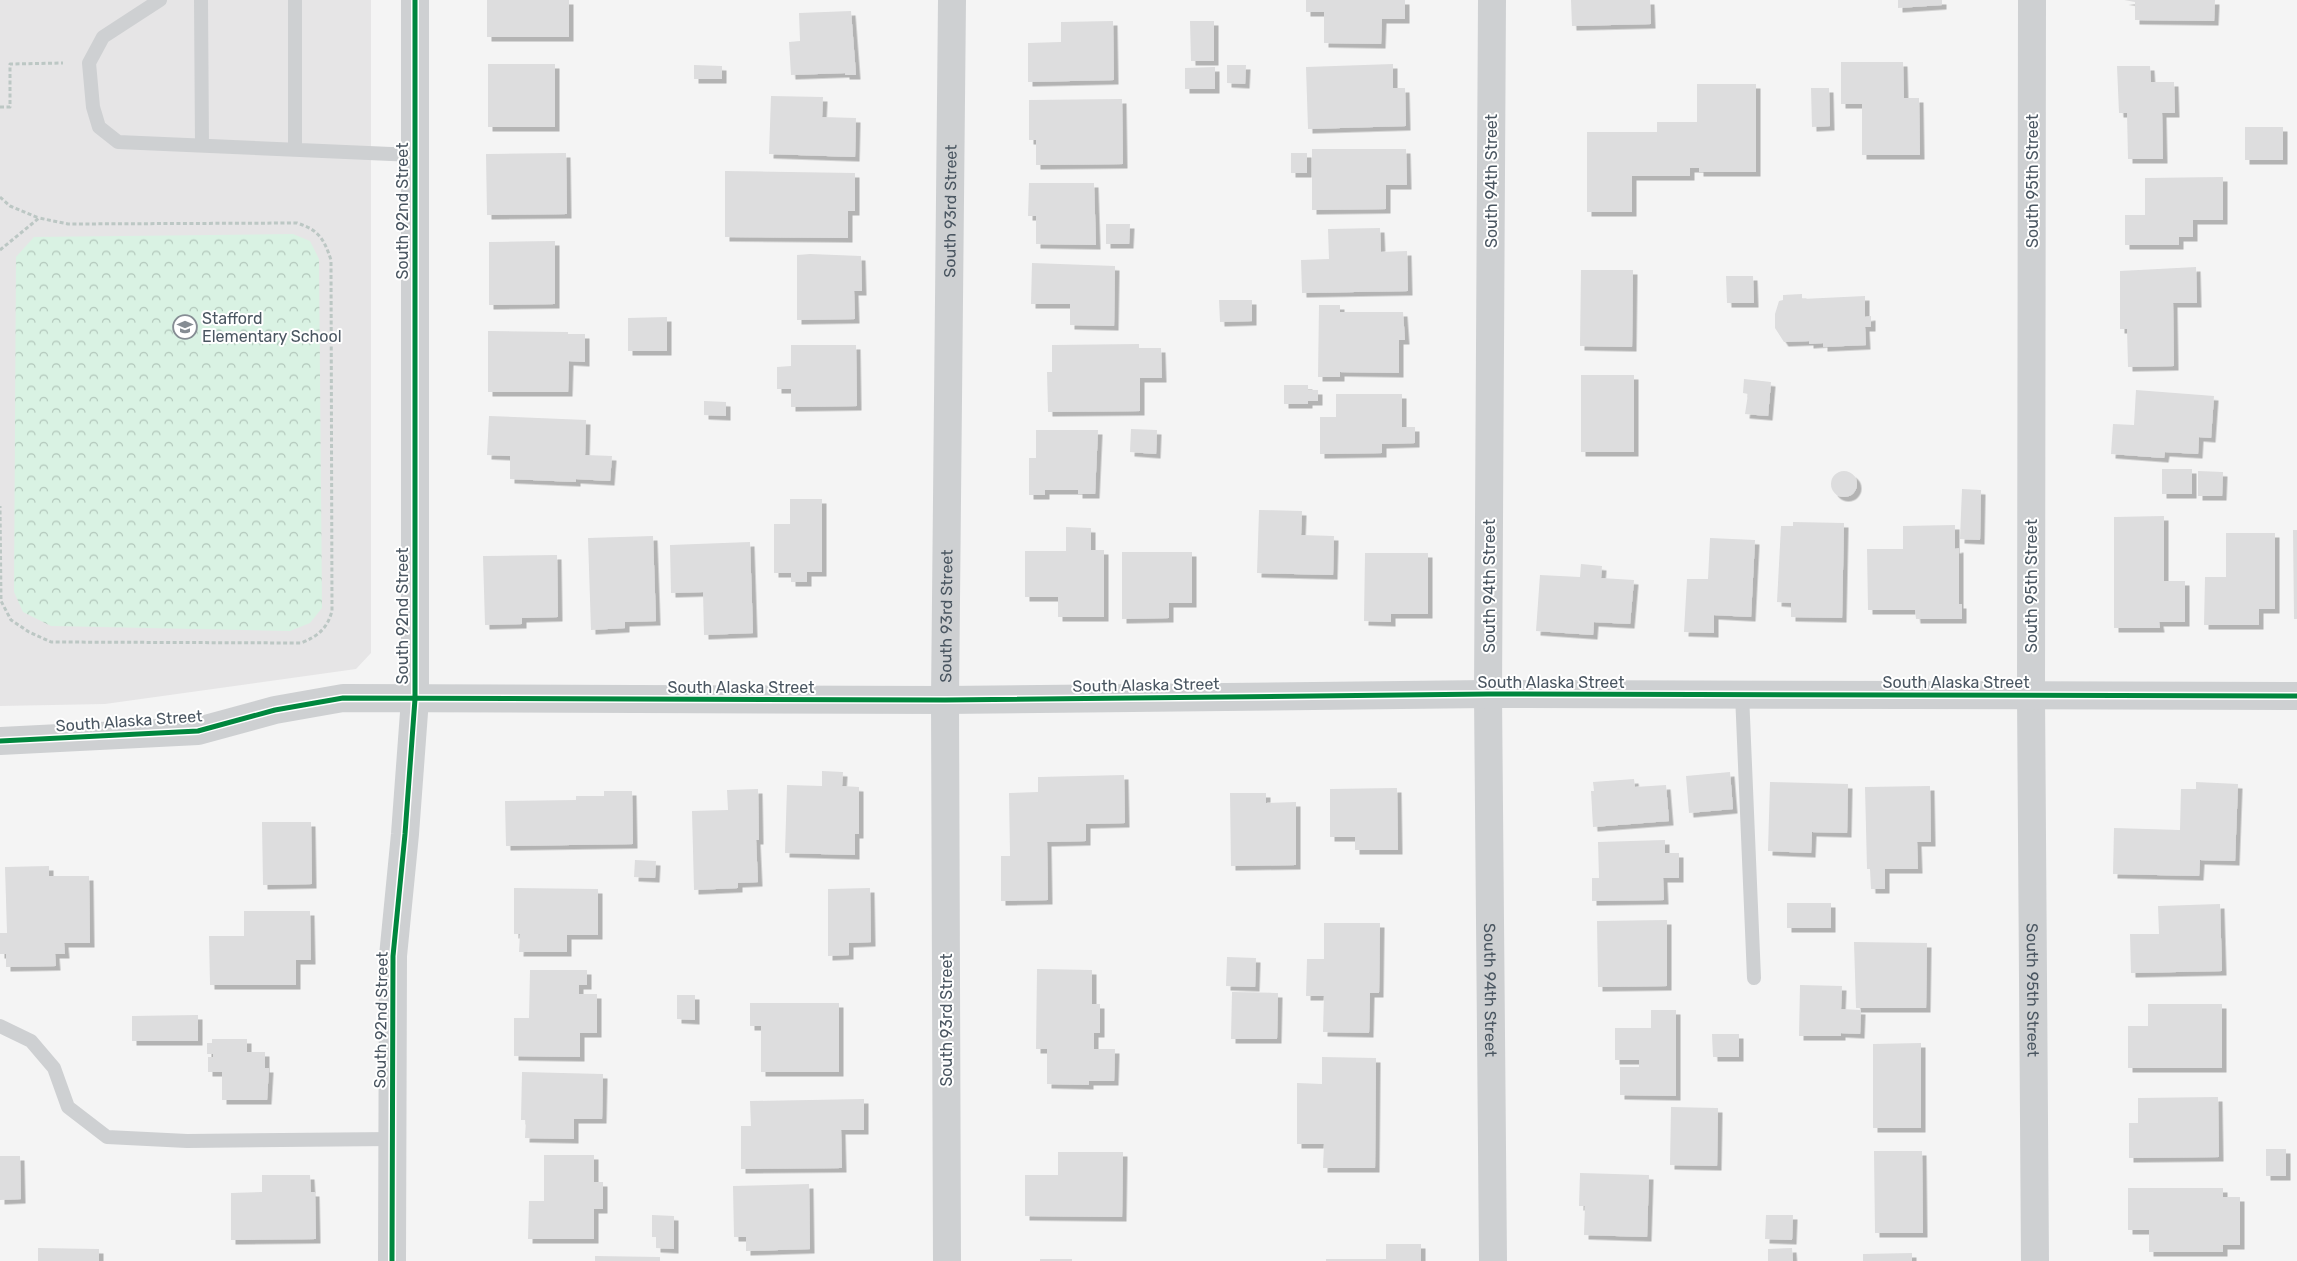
<svg xmlns="http://www.w3.org/2000/svg" width="2297" height="1261" font-family="Rubik,sans-serif">
	<defs>
		<pattern id="park-crowns" width="20" height="18" patternUnits="userSpaceOnUse" patternTransform="scale(1.25)"><rect width="20" height="18" fill="#d9f2e3"/><path d="M2 6a3 3 0 1 1 6 0M12 15a3 3 0 1 1 6 0" fill="none" stroke="#b2c7bb"/></pattern>
		<filter id="shadow"><feDropShadow dx="4.5" dy="4.5" stdDeviation="0" flood-color="#0004"/></filter>
	</defs>
	<rect width="100%" height="100%" fill="#f4f4f4"/>
	<path fill="#e6e5e6" d="M0 0H371V653L356 669 105 704 0 706Z"/>
	<path fill="url(#park-crowns)" d="M293 234 310 241 319 259 322 608 310 623 290 631 51 626 23 612 14 592 16 257 34 237Z"/>
	<path fill="#ddddde" filter="url(#shadow)" d="M487 0H569V37H487Z
		M1306 0H1405V19H1382L1381 44 1324 43V12H1306Z
		M1571 0H1650L1651 24 1572 26Z
		M1898 0H1942V5L1898 8Z
		M2124 0H2215L2214 21 2135 20V2Z
		M851 11 856 75H845V73L791 75 789 42 800 41 799 13Z
		M1113 21 1114 80 1028 82V43L1061 42V22Z
		M1190 21H1214V61H1191Z
		M1841 62H1903L1904 98H1919L1920 155H1862V104H1841Z
		M488 64H555V127H488Z
		M1393 64V88H1405L1406 126 1308 129 1306 67Z
		M694 65 722 66V79H694Z
		M1227 65H1246L1245 84 1227 83Z
		M2117 66H2150L2151 82H2174L2175 113H2162L2163 159H2128L2127 113H2119Z
		M1215 67V89H1185V68Z
		M1697 84H1756V172H1699V168H1690V176H1632V212H1587V132H1657V122H1697Z
		M1811 88H1829L1830 126 1812 127Z
		M771 96 823 97 822 117 856 118 855 157 769 154Z
		M1122 99 1123 164 1036 165V140H1029V100Z
		M2245 127H2283V160H2245Z
		M1312 149H1406L1407 185H1386V209L1312 210Z
		M566 153 567 214 487 215 486 154Z
		M1291 153H1307V173H1291Z
		M725 171 855 173V211H848V238L725 237Z
		M2223 177V220H2193V237H2179V245H2125V215H2145V178Z
		M1029 183H1094L1096 245 1036 244V216H1028Z
		M1106 224H1130L1129 244H1106Z
		M1380 228 1381 252 1407 251 1408 291 1302 293 1301 260 1329 259 1328 229Z
		M555 241V304L489 305V242Z
		M810 254 861 256 862 291H854L855 319 797 320V255Z
		M1032 263 1115 266 1114 326 1070 325V304H1031Z
		M2196 267 2197 303H2173L2174 366 2128 367 2127 329H2120V271Z
		M1581 270H1633L1632 347 1580 346Z
		M1726 276H1753L1754 303H1727Z
		M1802 294V299L1865 296V317L1871 316V327H1865L1866 345 1823 347V343L1809 344V341L1784 342 1775 328V314L1779 301 1783 300V295Z
		M1219 300H1252V321L1220 322Z
		M1319 305H1340V312H1403L1405 340H1399V373L1340 372V377H1318Z
		M667 317V351H628V318Z
		M488 331 568 332V334H585V362L569 361 568 392H488Z
		M1139 344V348H1161L1162 378H1140V411L1048 412 1047 372H1052V345Z
		M791 345H856L857 406 791 407V389H777V367L791 366Z
		M1581 375H1634V452H1581Z
		M1744 379 1771 382 1768 416 1745 414 1748 394 1743 393Z
		M1284 385H1308V390H1318V401H1308V404H1284Z
		M2136 390 2214 396 2211 438 2199 437 2198 454 2165 452 2164 458 2111 454 2113 424 2134 425Z
		M1336 394H1402V427H1415V443L1382 444V453L1320 454V417H1336Z
		M704 401 726 402V416L704 415Z
		M489 416 586 420 585 455 612 456 610 481 576 479V482L510 479V456L487 455Z
		M1131 429 1157 430 1156 454 1130 452Z
		M1036 430H1098L1095 494H1078V490H1045V495H1029V458H1036Z
		M2162 469H2192V494H2162Z
		M1831 484a13 13 0 1 1 26 0a13 13 0 1 1-26 0Z
		M2198 471 2223 472 2222 496H2198Z
		M1962 489 1981 490 1980 540 1960 539Z
		M790 499H822V572H807V582H791V573H774V524H790Z
		M1259 510 1302 511 1301 535 1334 536 1333 575 1257 573Z
		M2164 516V581H2185V622H2159L2160 628H2114V517Z
		M1793 522 1844 523 1842 618 1791 617V603L1777 602 1781 526H1793Z
		M1955 525V549L1959 548V604H1962V619H1916L1915 610H1868L1867 549H1903V526Z
		M1066 527 1091 528V550H1104V617H1058V597H1025V551H1066Z
		M2293 530H2297V619H2294Z
		M2226 533H2275V609H2259V625H2204L2205 577H2226Z
		M653 536 656 621 625 622V628L591 630 588 538Z
		M1710 538 1755 540 1751 617 1714 615V633L1684 632 1687 579H1708Z
		M750 542 753 633 704 635 703 592 671 593 670 545Z
		M1122 552H1192V603H1169V618L1122 619Z
		M1365 553H1428V614H1391V622L1364 621Z
		M557 555 558 617 522 618V624L485 625 483 556Z
		M1581 564 1602 566 1601 578 1634 580 1630 624 1594 622 1593 635 1536 631 1540 575 1580 577Z
		M822 771 843 772 842 786 859 787V834H855V855L785 853 787 785 822 786Z
		M1730 772 1733 809 1689 813 1686 776Z
		M1124 775 1125 823 1086 824V841L1047 842 1048 900 1001 901V856H1010L1009 793 1038 792V777Z
		M1634 779 1635 787 1666 785 1669 821 1593 827 1591 791H1594L1593 782Z
		M1770 782 1848 784 1847 833 1812 832 1811 853 1768 851Z
		M2196 782 2238 784 2235 861 2200 860 2199 876 2113 874 2114 828 2180 830 2181 789H2196Z
		M1930 786 1931 842H1917L1918 869H1885V889H1871L1870 869H1867L1865 787Z
		M1397 788 1398 850H1355V837H1330V789Z
		M758 789 759 840H756L758 882 738 883V888L694 890 692 811 728 810 727 790Z
		M604 791H632L633 844 506 846 505 801 576 800V796H604Z
		M1230 793H1266V803L1296 802V865L1231 866Z
		M262 822H311L312 884 263 885Z
		M1665 840V853H1679V878H1663L1664 900 1592 901V878H1599L1598 842Z
		M635 860 656 861 655 878 634 877Z
		M49 866V876H89L90 943H64L65 954H55L56 966 6 967V954H0V933H7L5 867Z
		M514 888 598 889V935H567V952H519L520 934H514Z
		M870 888 871 942 849 943V955L828 956V889Z
		M1787 903H1831V928H1787Z
		M2220 904 2222 971 2131 973 2130 934H2159L2158 906Z
		M244 911H310L311 960H296V985H210L209 936H244Z
		M1667 920V986L1598 987 1597 921Z
		M1324 923H1380L1379 993H1370L1369 1033 1323 1032 1324 996H1306L1307 959H1324Z
		M1854 942 1927 943 1926 1008H1856Z
		M1227 957 1256 958 1255 987 1226 986Z
		M1037 969 1092 970V1004H1100V1033H1094V1049H1115L1114 1081H1089V1085L1047 1084V1049H1036Z
		M530 970H587V985H579V994H597V1033H580V1057L514 1056V1018H529Z
		M1800 985 1842 986 1841 1009 1861 1010 1860 1034 1841 1033V1036H1799Z
		M1232 992 1278 993 1277 1039H1231Z
		M677 995H695V1020L677 1019Z
		M750 1003H839V1072H761V1026H750Z
		M2148 1004H2222V1068H2128V1026H2148Z
		M1651 1010H1676V1096L1620 1095V1067H1639V1060H1615V1028H1651Z
		M198 1015V1041H132V1016Z
		M1712 1034H1739V1057H1713Z
		M212 1039H247V1052H265V1068H269L267 1100H222V1072H208V1057H213V1054H207V1043H212Z
		M1921 1043V1128H1873V1044Z
		M1322 1057 1376 1058 1375 1168H1323L1324 1144H1297V1083L1322 1084Z
		M522 1072 603 1074 602 1119H574V1139L525 1138 526 1120H521Z
		M2218 1097 2219 1157 2129 1158V1123H2138V1098Z
		M864 1099V1130H841L842 1168 741 1169V1126H751L750 1101Z
		M1671 1107 1718 1108 1717 1166 1670 1165Z
		M2266 1149H2286V1176H2266Z
		M1874 1151H1922L1923 1233H1875Z
		M1058 1152H1123L1122 1217 1025 1216V1175H1058Z
		M544 1155H594V1182H603V1209H594V1239H528L529 1201H544Z
		M0 1156H20L21 1199 0 1200Z
		M1580 1173 1649 1175 1647 1237 1584 1235 1585 1206H1579Z
		M262 1175H310L311 1192H315L316 1239 231 1240V1193L262 1192Z
		M809 1184 810 1249 746 1251V1237H734L733 1186Z
		M2128 1188H2223V1197H2240V1245H2223V1252H2149V1230H2128Z
		M652 1215 674 1216V1249L656 1248V1237H652Z
		M1766 1215H1793L1792 1240 1765 1239Z
		M1386 1244H1421V1261H1326V1259H1386Z
		M38 1248 99 1249V1261H38Z
		M1792 1248 1793 1261H1768V1249Z
		M1912 1253V1261H1863V1254Z
		M595 1256 660 1257V1261H595Z
		M1040 1259H1072V1261H1040Z"/>
	<g fill="none" stroke-linecap="round" stroke-linejoin="round">
		<path stroke="#bcc7c4" stroke-width="3" stroke-dasharray="4 2.5" stroke-linecap="butt" d="M0 107H10V64L63 63
			M0 197 10 206 39 218
			M0 250 39 218 68 224 297 223C319 230 324 239 331 260L332 611C327 629 318 636 301 643L51 642 29 632 11 620 1 601 0 506"/>
		<path stroke="#ced0d2" stroke-width="14" d="M160 0 103 37 89 63 93 107 99 127 118 142 414 155
			M201 0 202 145
			M295 0V149
			M1742 694 1754 978
			M0 1026 31 1041 54 1068 68 1107 107 1137 187 1141 392 1139"/>
		<g stroke="#ced0d2" stroke-width="28">
			<path id="s1" d="M1492 0 1488 694 1493 1261"/>
			<path id="s2" d="M2032 0 2031 695 2035 1261"/>
			<path d="M0 741 198 731 275 710 343 698 945 700 1488 694 2297 696"/>
			<path d="M392 1261 393 956 405 834 415 699V0"/>
			<path id="s3" d="M947 1261 945 700 952 0"/>
		</g>
		<g stroke="#fff" stroke-width="8">
			<path id="cycleway" d="M0 741 198 731 275 710 343 698 945 700 1488 694 2297 696
				M392 1261 393 956 405 834 415 699V0"/>
		</g>
		<use href="#cycleway" stroke="#00873e" stroke-width="5"/>
	</g>
	<defs>
		<g id="school-ring" transform="scale(1.25)"><circle r="9.5" fill="#fff" stroke="#868d94" stroke-width="1.5"/><path d="M0-5L7-2L0 1L-7-2ZM-4 1L0 2.5L4 1V4Q0 6-4 4Z" fill="#868d94"/></g>
	</defs>
	<g fill-rule="evenodd">
		<use href="#school-ring" x="185" y="327"/>
	</g>
	<g text-anchor="middle" dominant-baseline="central" stroke-width="4" stroke-linejoin="round" paint-order="stroke">
		<g font-size="16" fill="#4a5661" stroke="#fff">
			<text transform="translate(1491 181) rotate(-90)">South 94th Street</text>
			<text transform="translate(2032 181) rotate(-90)">South 95th Street</text>
			<text transform="translate(402 211) rotate(-90)">South 92nd Street</text>
			<text stroke="none"><textPath href="#s3" startOffset="1050">South 93rd Street</textPath></text>
			<text transform="translate(1489 586) rotate(-90)">South 94th Street</text>
			<text transform="translate(2031 586) rotate(-90)">South 95th Street</text>
			<text stroke="none"><textPath href="#s3" startOffset="645">South 93rd Street</textPath></text>
			<text transform="translate(402 616) rotate(-90)">South 92nd Street</text>
			<text x="1551" y="682">South Alaska Street</text>
			<text x="1956" y="682">South Alaska Street</text>
			<text transform="translate(1146 685) rotate(-1)">South Alaska Street</text>
			<text x="741" y="687">South Alaska Street</text>
			<text transform="translate(129 721) rotate(-4)">South Alaska Street</text>
			<text stroke="none"><textPath href="#s1" startOffset="990">South 94th Street</textPath></text>
			<text stroke="none"><textPath href="#s2" startOffset="990">South 95th Street</textPath></text>
			<text transform="translate(381 1020) rotate(-89)">South 92nd Street</text>
			<text transform="translate(946 1020) rotate(-90)">South 93rd Street</text>
		</g>
		<g font-size="16" fill="#4a5661" stroke="#fff" text-anchor="start">
			<text x="202" y="318">Stafford<tspan x="202" dy="18">Elementary School</tspan></text>
		</g>
	</g>
</svg>
